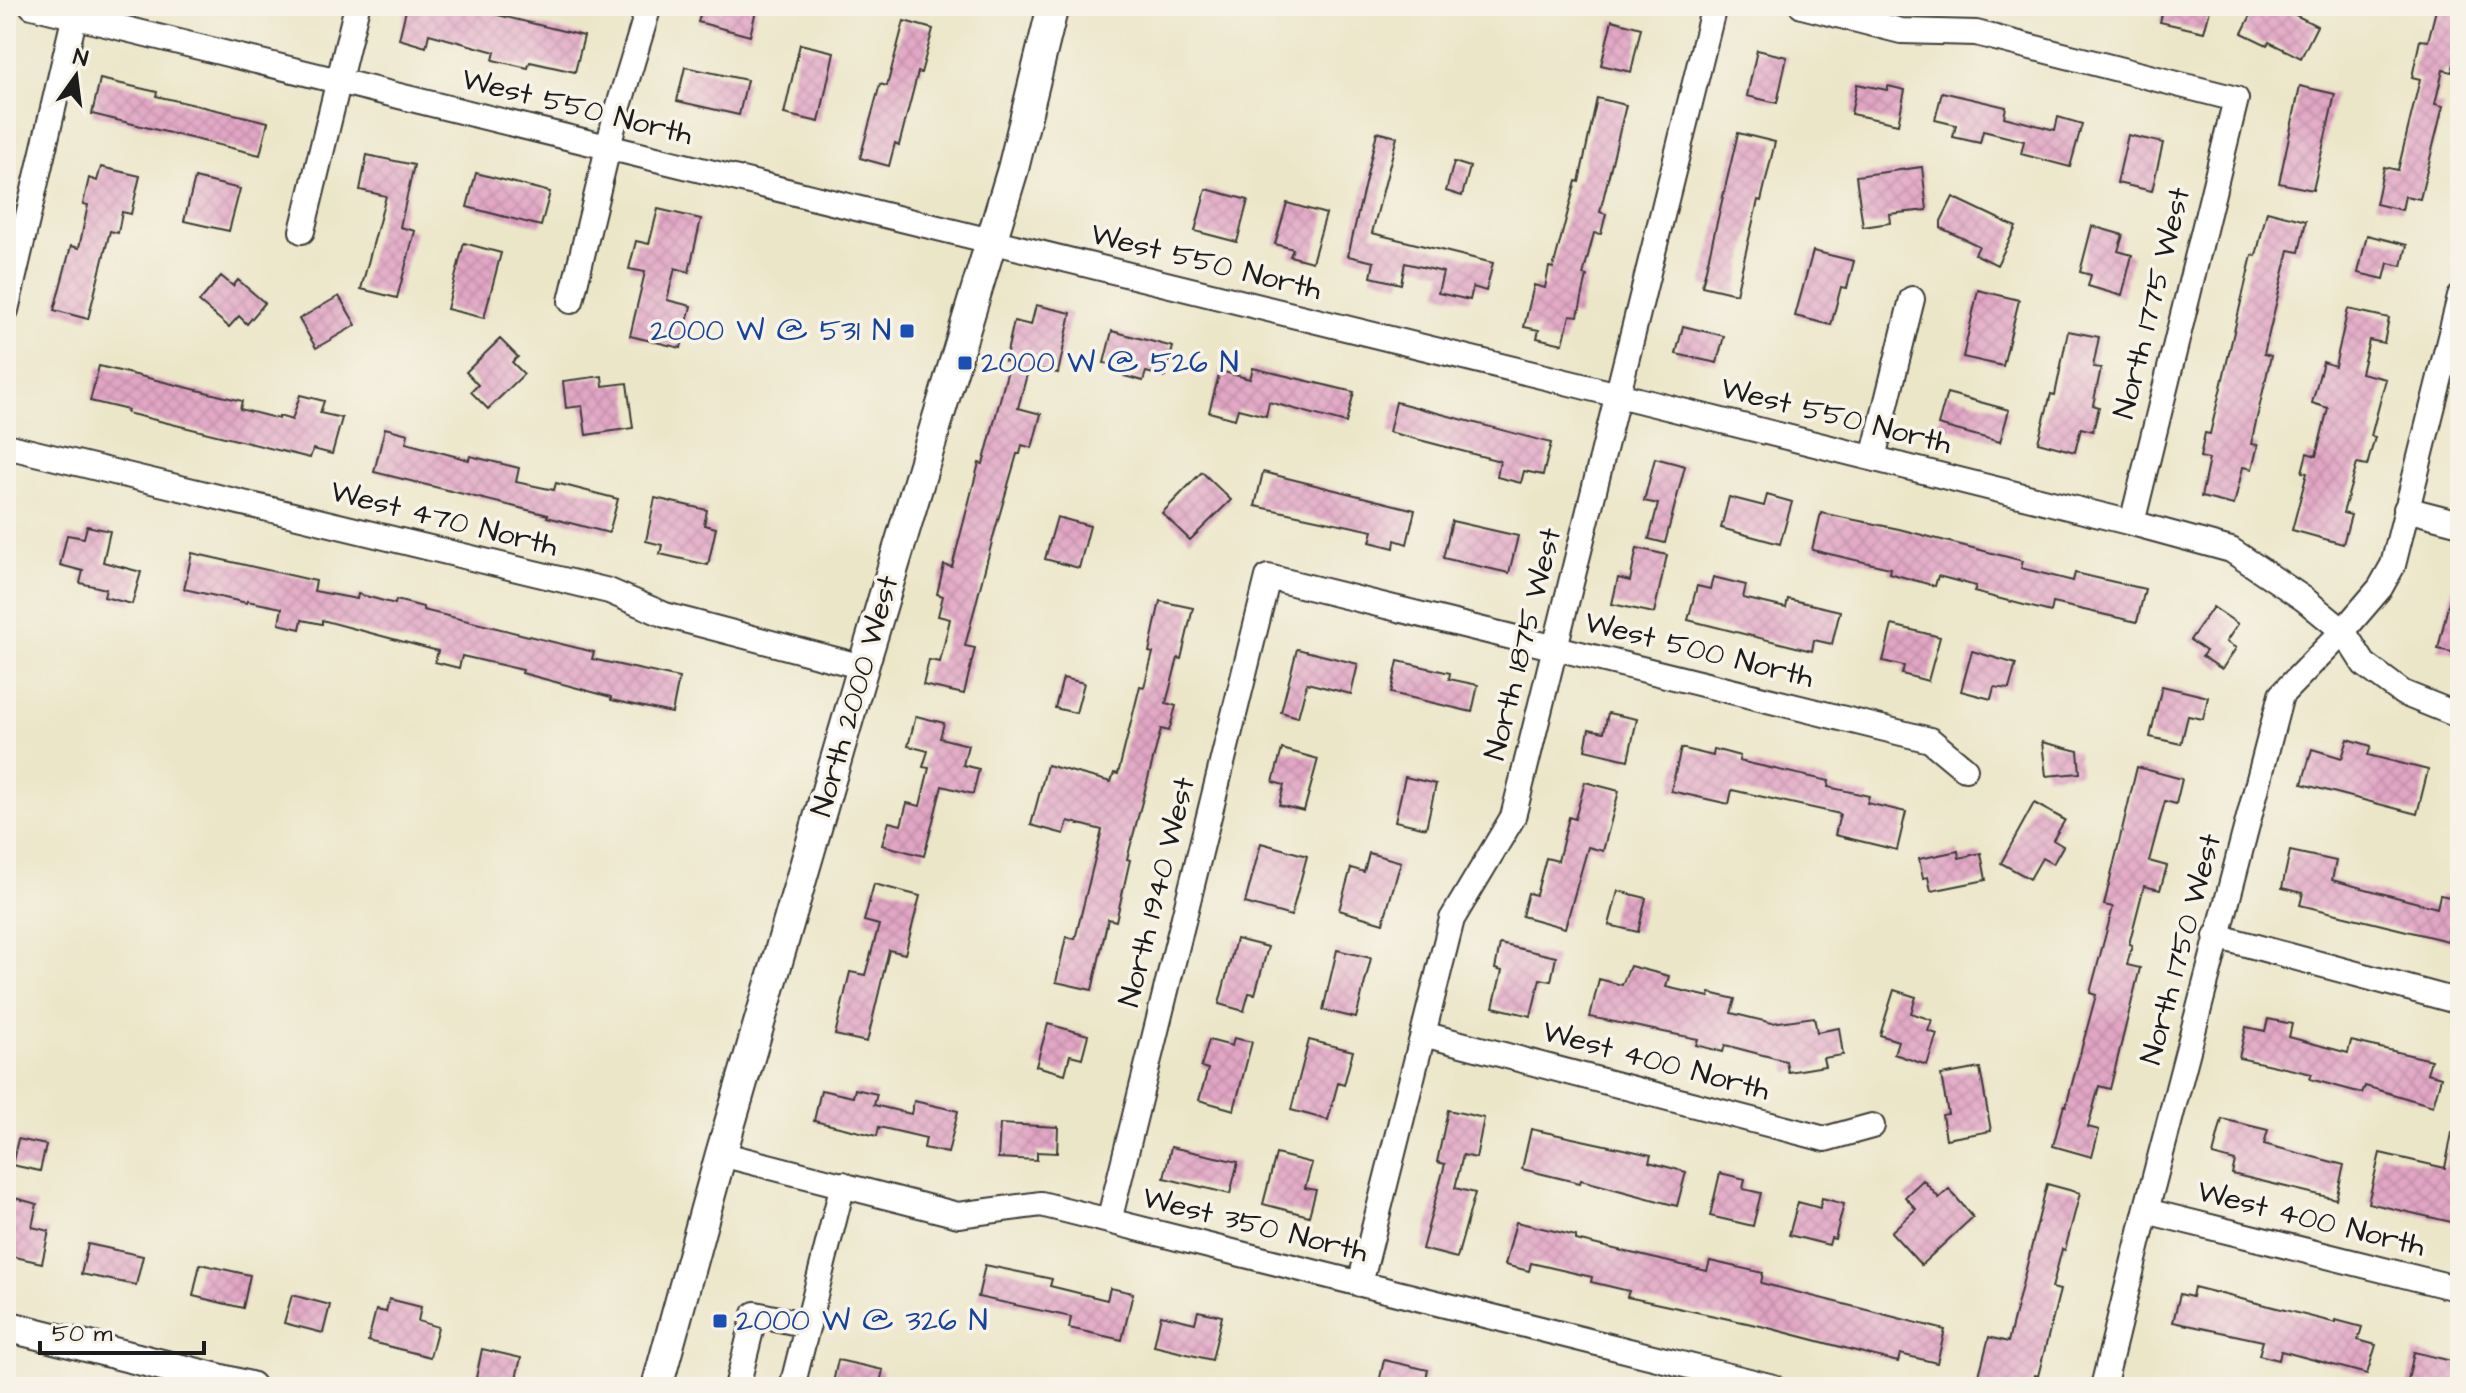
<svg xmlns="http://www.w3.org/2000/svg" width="2466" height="1393" font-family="'Architects Daughter',sans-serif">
	<defs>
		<pattern id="building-cross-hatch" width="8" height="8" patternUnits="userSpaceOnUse" patternTransform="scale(2)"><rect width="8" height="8" fill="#e2a6c5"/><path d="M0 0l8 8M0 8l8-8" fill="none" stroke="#c18ea9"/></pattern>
	</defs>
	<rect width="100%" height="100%" fill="#f7f3e8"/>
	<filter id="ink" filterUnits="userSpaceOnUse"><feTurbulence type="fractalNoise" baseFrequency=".0125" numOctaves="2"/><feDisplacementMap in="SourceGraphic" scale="16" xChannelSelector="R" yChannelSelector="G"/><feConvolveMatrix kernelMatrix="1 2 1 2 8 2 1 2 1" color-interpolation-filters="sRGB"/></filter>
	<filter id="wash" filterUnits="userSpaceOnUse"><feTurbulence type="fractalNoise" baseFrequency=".006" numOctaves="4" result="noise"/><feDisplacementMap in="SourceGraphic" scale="32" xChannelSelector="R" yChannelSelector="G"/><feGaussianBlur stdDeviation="1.8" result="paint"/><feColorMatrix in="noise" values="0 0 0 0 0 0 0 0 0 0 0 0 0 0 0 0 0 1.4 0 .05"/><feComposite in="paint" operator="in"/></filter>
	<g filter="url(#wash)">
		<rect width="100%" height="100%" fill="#ece6c9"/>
		<g id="blocks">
			<path fill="url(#building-cross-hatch)" d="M407 6H461L584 36 575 72 530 62 528 68 493 60 495 52 429 34 426 47 399 39Z
				M703 6H757L750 36 698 22Z
				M2164 6H2211L2204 32 2160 22Z
				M2270 6H2278L2317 26 2301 58 2269 42 2267 45 2242 33 2254 9 2266 14Z
				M2437 6H2460V37L2452 72 2443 70 2435 104 2443 106 2420 199 2405 196 2402 210 2376 204 2384 167 2398 170 2420 79 2412 77 2420 40 2428 41Z
				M1612 20 1641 28 1631 72 1601 65Z
				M904 21 933 29 921 73 918 72 899 145 895 143 889 166 860 158 880 84 887 86Z
				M800 44 834 52 819 122 784 114Z
				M1757 50 1787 57 1777 103 1747 96Z
				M685 67 747 80 739 115 677 101Z
				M100 79 157 92 156 96 268 122 260 155 92 114Z
				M1857 84 1887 90 1888 86 1905 90 1898 124 1851 114Z
				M2300 86 2335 94 2313 190 2279 183Z
				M1942 92 2006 107 2004 117 2055 130 2058 117 2082 124 2070 167 2021 154 2024 141 1983 131 1980 143 1953 137 1956 125 1935 120Z
				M1597 98 1626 105 1600 212 1606 214 1601 234 1594 233 1583 275 1587 276 1578 316 1570 315 1563 344 1537 338 1539 330 1524 327 1534 285 1545 288 1549 267 1553 268 1576 181 1579 182Z
				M1377 132 1397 137 1372 233 1493 263 1486 291 1473 287 1470 300 1438 293 1443 272 1405 263 1401 284 1371 277 1374 262 1348 256Z
				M1738 133 1775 142 1761 201 1758 200 1736 294 1702 286Z
				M2128 135 2163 143 2152 191 2117 183Z
				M367 155 414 165 400 227 415 231 397 298 361 289 386 196 360 190Z
				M1454 162 1470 167 1462 196 1446 191Z
				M101 167 140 176 131 214 122 212 118 233 110 231 88 319 54 310 71 246 79 248 88 205 83 204 89 178 97 181Z
				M1922 167 1927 210 1889 214 1890 223 1863 227 1856 176Z
				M476 173 550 192 541 226 467 207Z
				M195 178 240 189 229 231 184 221Z
				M1206 189 1248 200 1237 242 1195 231Z
				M1953 197 2016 227 1997 265 1975 254 1979 246 1941 228V221Z
				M1287 203 1326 214 1312 262 1290 256 1293 249 1275 244Z
				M658 209 701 219 689 272 675 268 667 300 691 306 681 348 630 336 645 272 629 269 636 241 649 244Z
				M2267 211 2306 221 2299 252 2289 250 2264 354 2271 356 2251 444 2258 445 2252 469 2243 467 2234 505 2201 497 2209 459 2200 457 2205 433 2210 434 2252 255 2256 256Z
				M2092 226 2123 235 2118 251 2132 255 2122 296 2088 286 2091 275 2080 272Z
				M2367 235 2407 245 2402 266 2388 263 2384 279 2358 273Z
				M464 243 501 253 484 318 447 309Z
				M1813 251 1854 261 1847 288 1841 287 1831 325 1795 316Z
				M221 276 233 286 238 280 265 303 247 324 239 316 229 327 199 302Z
				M1978 290 2019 300 2003 366 1963 357Z
				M339 296 356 325 316 348 299 319Z
				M1036 305 1071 313 1058 373 1029 367 1018 408 1041 414 1032 448 1022 445 1020 454H1017L994 534 965 646 975 648 964 694 923 685 929 660 940 662 950 619 938 616 943 596 937 594 944 565 952 567 979 463 983 464 1010 362 1005 361 1014 321 1031 325Z
				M2348 309 2389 318 2384 343 2369 340 2361 373 2386 379 2371 436 2375 437 2367 466 2357 464 2343 513 2351 515 2343 544 2292 530 2307 473 2302 472 2307 453 2316 456 2328 408 2312 403 2323 362 2335 366Z
				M1683 326 1724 336 1717 363 1676 354Z
				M1112 331 1173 347 1165 377 1146 372 1143 381 1124 376 1126 368 1104 363Z
				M2068 331 2099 337 2093 367 2101 368 2093 405 2099 407 2093 431 2081 428 2075 452 2038 442 2051 394 2055 395Z
				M500 339 518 357 512 362 524 374 488 409 471 392 478 385 466 372Z
				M99 366 242 401 240 409 279 419V416L292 420 300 395 324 401 320 413 342 418 332 454 313 449 310 458 127 413 128 410 90 401Z
				M1253 368 1354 392 1346 423 1269 402 1266 416 1238 409 1235 419 1209 412 1220 371 1250 379Z
				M602 376 603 386 627 383 633 428 586 435 582 406 566 408 563 381Z
				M1947 393 2009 410 2000 442 1938 425Z
				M1396 402 1551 443 1543 475 1524 471 1521 483 1497 477 1500 461 1389 432Z
				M385 428 408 434 406 443 469 460 470 456 519 468 516 482 554 490 556 483 618 499 609 533 547 517 548 515 374 472Z
				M1655 458 1685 466 1665 543 1649 539 1658 504 1644 501Z
				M1202 472 1231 500 1190 540 1162 513Z
				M1263 472 1415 510 1407 544 1395 540 1394 548 1370 542 1373 531 1255 506Z
				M1767 495 1792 502 1780 544 1721 528 1729 497 1764 506Z
				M655 498 707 510 704 525 716 528 708 565 660 554 662 545 646 541Z
				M1821 513 1899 529 2023 561 2021 568 2073 581 2075 573 2145 589 2137 622 2053 603 2051 612 1974 592 1976 586 1938 576 1935 586 1889 573 1890 568 1812 550Z
				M1057 517 1090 526 1079 568 1045 559Z
				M1452 521 1518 536 1509 573 1443 558Z
				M87 526 110 531 103 562 141 572 132 604 104 597 106 589 80 583 83 571 60 565 67 535 84 538Z
				M1637 548 1667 555 1654 613 1612 604 1618 578 1630 581Z
				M192 553 316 581 314 591 357 599 358 594 395 604 396 600 423 607V610L594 652 592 659 679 678 672 713 611 700V697L522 673 523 670 462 656 459 668 435 662 438 651 322 620V624L302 620 300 629 279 624 282 608 247 601V603L184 589Z
				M1713 577 1746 585 1743 598 1786 608 1788 599 1840 611 1832 644 1814 640 1812 651 1688 620 1697 586 1710 589Z
				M2453 584 2460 585V654L2438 649Z
				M1160 601 1193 608 1181 659 1178 658 1166 703 1176 706 1169 731 1161 729 1127 859 1130 860 1116 921 1108 919 1092 990 1056 982 1066 937 1075 939 1102 830 1068 821 1064 834 1031 825 1047 765 1111 782 1114 773 1118 774 1140 686 1144 687 1153 653 1149 652Z
				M2213 607 2238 624 2226 642 2236 648 2222 669 2202 656 2206 651 2190 640Z
				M1892 625 1940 637 1928 681 1902 674 1904 666 1883 661Z
				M1297 649 1358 664 1351 694 1307 683 1298 717 1281 712Z
				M1972 651 2016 664 2009 689 1994 687 1991 699 1961 691Z
				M1398 661 1450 673 1449 679 1478 685 1472 712 1391 693Z
				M1063 678 1084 683 1076 713 1055 708Z
				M2162 686 2208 697 2203 719 2188 716 2181 744 2150 737Z
				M1608 713 1637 719 1628 760 1585 750 1589 729 1604 732Z
				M916 716 944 723 940 738 968 745 963 765 979 769 973 794 942 786 924 856 882 845 889 822 901 825 907 803 920 806 929 768 923 767 928 751 908 746Z
				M2348 739 2371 746 2368 755 2428 770 2417 814 2302 784 2312 749 2342 758Z
				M2042 742 2078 751 2080 773 2046 776Z
				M1681 748 1713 756 1714 749 1740 756 1739 761 1829 781 1828 787 1869 796 1867 803 1906 812 1897 850 1835 835 1840 814 1732 790 1729 804 1671 791Z
				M1282 749 1318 759 1304 811 1279 805 1284 785 1273 782Z
				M2137 767 2182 779 2176 804 2165 801 2149 861 2167 866 2160 890 2144 886 2129 944 2132 945 2127 965 2140 968 2110 1089 2099 1086 2088 1127 2099 1130 2092 1157 2053 1146 2064 1105 2066 1106 2096 995 2090 993 2113 907 2104 905Z
				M1405 777 1436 784 1426 828 1395 821Z
				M1585 782 1619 791 1603 851 1588 847 1565 928 1522 916 1528 893 1536 895 1546 858 1558 861 1569 817 1575 819Z
				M2034 803 2065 820 2053 840 2063 846 2053 864 2042 858 2030 879 2001 863Z
				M1261 843 1307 856 1291 916 1245 903Z
				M1958 851 1959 858 1981 853 1986 880 1931 891 1928 877 1923 878 1919 859Z
				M2290 851 2336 861 2332 880 2437 908 2440 895 2460 899V944L2300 905 2303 893 2282 888Z
				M1369 853 1401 862 1383 923 1339 910 1351 868 1364 872Z
				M874 884 920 896 905 954 889 950 867 1042 835 1035 850 972 865 975 879 925 864 921Z
				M1618 891 1646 898 1638 932 1609 925Z
				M1236 939 1268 947 1255 994 1249 993 1244 1011 1219 1004Z
				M1500 944 1556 957 1551 981 1540 979 1531 1016 1493 1007 1502 971 1495 969Z
				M1337 950 1371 958 1356 1018 1323 1010Z
				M1630 966 1669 976 1666 987 1709 997 1710 993 1735 999 1731 1013 1772 1023 1814 1017 1817 1032 1839 1028 1843 1055 1823 1058 1825 1066 1788 1072 1786 1061 1725 1045 1723 1052 1696 1045 1698 1039 1590 1017 1599 979 1622 985Z
				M1894 990 1916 997 1911 1013 1932 1020 1928 1031 1937 1034 1927 1065 1894 1054 1898 1041 1880 1035Z
				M2268 1019 2292 1024 2289 1037 2348 1053 2351 1041 2431 1060 2427 1073 2441 1077 2433 1106 2365 1086 2362 1093 2310 1079 2312 1074 2239 1058 2246 1027 2265 1031Z
				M1048 1024 1088 1035 1082 1058 1070 1055 1065 1074 1036 1066Z
				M1234 1038 1252 1042 1234 1110 1199 1100 1208 1069 1201 1067 1209 1040 1232 1046Z
				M1309 1040 1353 1051 1344 1085 1338 1083 1328 1120 1291 1110Z
				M1980 1068 1991 1131 1946 1139 1942 1115 1948 1114 1941 1075Z
				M855 1089 877 1094 874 1105 911 1114 914 1101 958 1111 948 1153 924 1148 926 1138 879 1127 877 1136 814 1121 821 1090 853 1097Z
				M1448 1110 1484 1118 1476 1158 1463 1155 1455 1188 1475 1193 1457 1258 1422 1249 1445 1164 1437 1162Z
				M2222 1119 2268 1130 2264 1144 2344 1165 2336 1199 2232 1174 2235 1161 2213 1155Z
				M1000 1124 1058 1127 1057 1153 1037 1152V1160L998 1158Z
				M1531 1129 1651 1155 1649 1162 1686 1172 1677 1206 1581 1180 1580 1183 1522 1169Z
				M2452 1133H2460V1224L2368 1203 2380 1153 2445 1168Z
				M18 1139 46 1145 40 1171 12 1165Z
				M1171 1147 1238 1162 1230 1194 1164 1178Z
				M1276 1154 1312 1163 1305 1188 1316 1190 1309 1216 1263 1204Z
				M1720 1173 1745 1179 1743 1189 1761 1193 1753 1226 1710 1216Z
				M1923 1180 1939 1198 1949 1189 1973 1217 1921 1265 1891 1232 1916 1209 1905 1197Z
				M2047 1184 2080 1193 2065 1250 2062 1249 2052 1288 2060 1290 2038 1376 2035 1375 2032 1387H1976L1989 1337 2008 1342Z
				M15 1198 37 1204 32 1227 49 1231 42 1263 6 1255V1213L11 1214Z
				M1822 1198 1844 1204 1835 1239 1831 1238 1829 1245 1789 1235 1798 1202 1820 1208Z
				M1516 1222 1576 1236V1240L1707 1271 1710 1261 1763 1273 1761 1283 1945 1330 1937 1363 1900 1354 1898 1362 1761 1326 1627 1297 1629 1291 1591 1282 1592 1277 1531 1263 1529 1271 1505 1265Z
				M88 1244 143 1256 136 1285 81 1274Z
				M200 1264 250 1275 243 1308 193 1296Z
				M985 1265 1052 1279 1050 1286 1107 1300 1110 1288 1133 1293 1122 1340 1069 1328 1071 1317 978 1297Z
				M2194 1287 2336 1323V1320L2362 1327 2358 1340 2376 1345 2367 1374 2281 1351 2279 1360 2259 1355 2263 1341 2173 1322 2180 1294 2192 1297Z
				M292 1295 330 1305 323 1333 284 1323Z
				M389 1299 421 1307 418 1321 438 1327 430 1357 368 1341 376 1310 386 1312Z
				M1198 1311 1222 1316 1212 1360 1154 1346 1161 1315 1195 1323Z
				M482 1349 521 1358 514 1386 476 1378Z
				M2414 1352 2460 1363V1387L2407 1385Z
				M838 1360 883 1370 879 1387H832Z
				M1384 1360 1428 1370 1424 1387H1378Z"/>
		</g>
	</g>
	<g filter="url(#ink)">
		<use href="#blocks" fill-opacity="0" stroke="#3b3a36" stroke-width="2"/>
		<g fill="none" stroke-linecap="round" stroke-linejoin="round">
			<g stroke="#3b3a36" stroke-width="28">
				<path id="minor" d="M32 6 1582 386 2132 523 2231 550 2304 599 2343 631 2364 664 2403 693 2460 716
					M1802 6 1901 31 1976 33 2236 99 2132 523
					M302 231 357 6
					M571 301 615 119 649 6
					M6 310 77 6
					M6 446 609 591 665 615 863 667
					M1873 458 1912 299
					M2406 509 2460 523
					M2216 936 2460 1002
					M1423 1034 1825 1139 1872 1126
					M721 1154 958 1215 1041 1204 1773 1387
					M2146 1211 2460 1289
					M1109 1221 1268 577 1930 740 1965 769
					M1360 1284 1452 919 1513 817 1714 6
					M737 1387 755 1314 808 1325
					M792 1387 843 1184
					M2103 1387 2146 1211 2281 695 2343 631 2380 588 2393 565 2460 297"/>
			</g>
			<g stroke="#3b3a36" stroke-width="34">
				<path id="major" d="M6 1326 250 1387
					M657 1387 721 1154 863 667 1013 169 1053 6"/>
			</g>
			<use href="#minor" stroke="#fff" stroke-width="24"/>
			<use href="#major" stroke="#fff" stroke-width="30"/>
		</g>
	</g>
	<g fill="#1a4fb4" stroke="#f7f3e8" stroke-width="3">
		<rect x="899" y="323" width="16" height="16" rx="4"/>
		<rect x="957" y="355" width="16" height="16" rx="4"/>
		<rect x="712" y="1313" width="16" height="16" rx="4"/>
	</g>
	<g text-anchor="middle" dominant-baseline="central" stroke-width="7" stroke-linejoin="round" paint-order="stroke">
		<g font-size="30" fill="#1c1c1c" stroke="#f7f3e8">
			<text transform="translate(577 107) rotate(14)">West 550 North</text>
			<text transform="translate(1206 262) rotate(14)">West 550 North</text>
			<text transform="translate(2152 303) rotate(-76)">North 1775 West</text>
			<text transform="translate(1836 416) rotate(14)">West 550 North</text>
			<text transform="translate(444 519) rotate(14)">West 470 North</text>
			<text transform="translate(1523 644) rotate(-76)">North 1875 West</text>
			<text transform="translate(1699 650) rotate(14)">West 500 North</text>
			<text transform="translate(855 696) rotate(-74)">North 2000 West</text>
			<text transform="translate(1157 892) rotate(-76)">North 1940 West</text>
			<text transform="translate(2181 949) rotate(-75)">North 1750 West</text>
			<text transform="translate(1656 1061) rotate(15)">West 400 North</text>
			<text transform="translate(2311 1219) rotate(14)">West 400 North</text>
			<text transform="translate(1255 1225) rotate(14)">West 350 North</text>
		</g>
		<g font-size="30" fill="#164399" stroke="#f7f3e8" text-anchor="start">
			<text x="891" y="331" text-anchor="end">2000 W @ 531 N</text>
			<text x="981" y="363">2000 W @ 526 N</text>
			<text x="736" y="1321">2000 W @ 326 N</text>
		</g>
	</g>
	<rect width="2466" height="1393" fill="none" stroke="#f7f3e8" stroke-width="32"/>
	<g transform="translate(76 76) rotate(14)" stroke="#f7f3e8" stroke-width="6" paint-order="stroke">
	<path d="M0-6L14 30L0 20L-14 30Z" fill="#1c1c1c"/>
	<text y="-12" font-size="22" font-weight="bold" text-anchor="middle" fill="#1c1c1c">N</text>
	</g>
	<path d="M40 1341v12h164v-12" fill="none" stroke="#1c1c1c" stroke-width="4"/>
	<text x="52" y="1341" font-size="24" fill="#1c1c1c" stroke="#f7f3e8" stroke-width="6" paint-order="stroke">50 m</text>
</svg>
